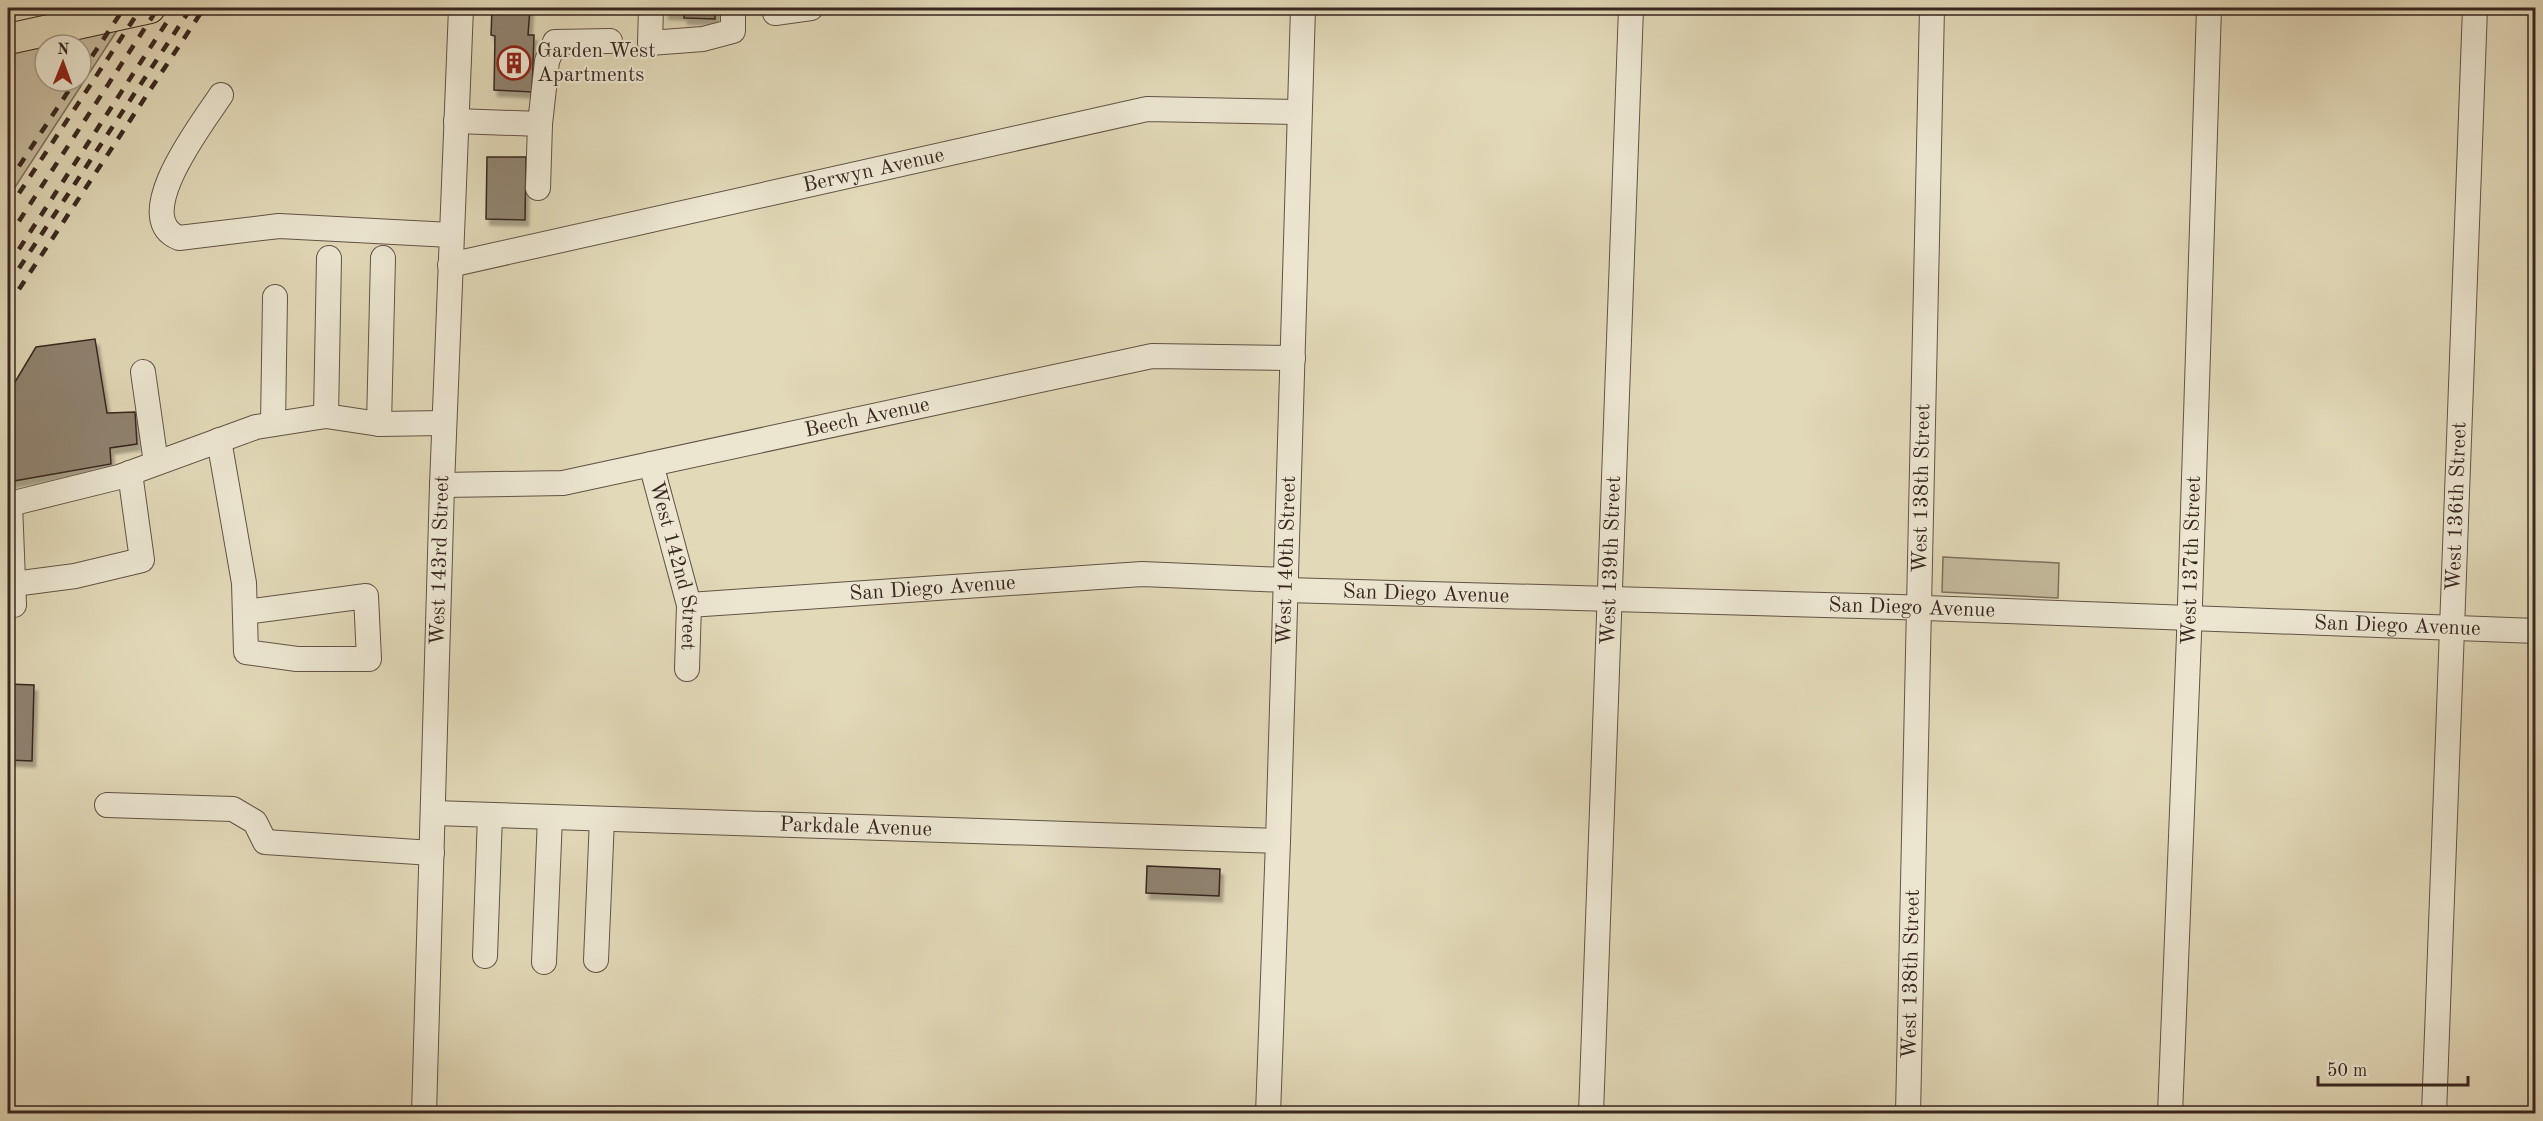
<svg xmlns="http://www.w3.org/2000/svg" width="2543" height="1121" font-family="'Old Standard TT',serif">
	<defs>
		<filter id="shadow"><feDropShadow dx="3.5" dy="6" stdDeviation="1.5" flood-color="#0004"/></filter>
	</defs>
	<rect width="100%" height="100%" fill="#e2d9b8"/>
	<filter id="stains"><feTurbulence type="fractalNoise" baseFrequency=".00333" numOctaves="4"/><feColorMatrix values="0 0 0 0 .2 0 0 0 0 .09 0 0 0 0 .02 0 0 0 .5 -.17"/></filter>
	<radialGradient id="worn" r=".72"><stop offset=".6" stop-color="#630" stop-opacity="0"/><stop offset="1" stop-color="#630" stop-opacity=".3"/></radialGradient>
	<path fill="#c5bb9e" stroke="#7e705f" stroke-width="1.5" fill-rule="evenodd" d="M118 29 8 198V52ZM45 45H81V81H45Z
		M1943 557 2059 563 2058 598 1942 592Z"/>
	<path fill="#90836f" stroke="#382620" stroke-width="1.5" filter="url(#shadow)" d="M492 8H530L528 35H534L532 92 494 90 495 36 491 35Z
		M665 8H719V12H715V19L684 18V14L665 13Z
		M487 157H526L525 220 486 219Z
		M95 339 107 413 135 412 137 444 110 448 111 464 8 482V415L12 414V387L36 347Z
		M8 684 34 685 32 761 8 760Z
		M1147 866 1220 869 1219 896 1146 893Z"/>
	<g fill="none" stroke-linecap="round" stroke-linejoin="round">
		<g stroke="#625346" stroke-width="26">
			<g id="minor">
				<path d="M651 8 650 43 703 39 733 31V8"/>
				<path d="M775 8V13L811 8"/>
				<path d="M221 95C204 121 128 218 179 238L279 226 451 235"/>
				<path d="M456 121 540 124 547 61 555 42 610 41"/>
				<path d="M538 188 540 124"/>
				<path id="s1" d="M450 265 1147 109 1299 112"/>
				<path d="M143 372 156 463"/>
				<path d="M326 416 329 258"/>
				<path d="M273 424 275 297"/>
				<path d="M379 424 383 258"/>
				<path d="M219 440 244 583 246 652 297 659H369L366 596 245 612"/>
				<path id="s2" d="M651 464 689 605 687 669"/>
				<path id="s3" d="M442 485 563 483 1152 356 1293 358"/>
				<path d="M14 584 75 576 142 560 130 473"/>
				<path id="s4" d="M1286 590 1898 607 2536 631"/>
				<path d="M14 605 10 504 119 477 256 427 326 416 379 424 444 423"/>
				<path id="s5" d="M689 605 1142 574 1286 580"/>
				<path d="M107 805 233 809 255 822 265 842 432 853"/>
				<path id="s6" d="M434 813 1278 841"/>
				<path d="M485 956 490 815"/>
				<path d="M596 960 602 819"/>
				<path d="M544 962 550 817"/>
				<path id="s7" d="M424 1114 442 485 461 8"/>
				<path id="s8" d="M1268 1114 1278 841 1303 8"/>
				<path id="s9" d="M1591 1114 1631 8"/>
				<path id="s10" d="M1908 1114 1932 8"/>
				<path id="s11" d="M2170 1114 2189 635 2209 8"/>
				<path id="s12" d="M2434 1114 2475 8"/>
			</g>
		</g>
		<g stroke="#382620" stroke-width="32">
			<path id="major" d="M8 39 150 8"/>
		</g>
		<use href="#minor" stroke="#ece6d1" stroke-width="24"/>
		<use href="#major" stroke="#e2d9b8" stroke-width="30"/>
		<path stroke="#382620" stroke-width="4.5" stroke-dasharray="10 10" stroke-linecap="butt" d="M81 73 124 8
			M8 183 75 81
			M8 210 141 8
			M8 238 158 8
			M8 266 176 8
			M8 285 191 8
			M8 306 204 8"/>
	</g>
	<defs>
		<g id="building-ring" transform="scale(1.725)"><circle r="9.5" fill="#ece6d1" stroke="#8f2418" stroke-width="1.5"/><path d="M-4-6H4V6H1V3H-1V6H-4ZM-2.5-4.3h1.7v1.8h-1.7ZM.8-4.3h1.7v1.8H.8ZM-2.5-1h1.7V.8h-1.7ZM.8-1h1.7V.8H.8Z" fill="#8f2418"/></g>
	</defs>
	<g fill-rule="evenodd">
		<use href="#building-ring" x="514" y="63"/>
	</g>
	<g text-anchor="middle" dominant-baseline="central" stroke-width="4.5" stroke-linejoin="round" paint-order="stroke">
		<g font-size="21" fill="#382620" stroke="#ece6d1" text-anchor="start">
			<text x="537" y="51">Garden West<tspan x="537" dy="24">Apartments</tspan></text>
		</g>
		<g font-size="21" fill="#382620" stroke="#ece6d1">
			<text stroke="none"><textPath href="#s1" startOffset="434">Berwyn Avenue</textPath></text>
			<text stroke="none"><textPath href="#s3" startOffset="432">Beech Avenue</textPath></text>
			<text stroke="none"><textPath href="#s10" startOffset="626">West 138th Street</textPath></text>
			<text stroke="none"><textPath href="#s12" startOffset="608">West 136th Street</textPath></text>
			<text stroke="none"><textPath href="#s7" startOffset="554">West 143rd Street</textPath></text>
			<text stroke="none"><textPath href="#s8" startOffset="554">West 140th Street</textPath></text>
			<text stroke="none"><textPath href="#s9" startOffset="554">West 139th Street</textPath></text>
			<text stroke="none"><textPath href="#s11" startOffset="554">West 137th Street</textPath></text>
			<text stroke="none"><textPath href="#s2" startOffset="105">West 142nd Street</textPath></text>
			<text stroke="none"><textPath href="#s5" startOffset="244">San Diego Avenue</textPath></text>
			<text stroke="none"><textPath href="#s4" startOffset="140">San Diego Avenue</textPath></text>
			<text stroke="none"><textPath href="#s4" startOffset="626">San Diego Avenue</textPath></text>
			<text stroke="none"><textPath href="#s4" startOffset="1112">San Diego Avenue</textPath></text>
			<text stroke="none"><textPath href="#s6" startOffset="422">Parkdale Avenue</textPath></text>
			<text stroke="none"><textPath href="#s10" startOffset="140">West 138th Street</textPath></text>
		</g>
	</g>
	<rect width="2543" height="1121" fill="none" stroke="#e2d9b8" stroke-width="30"/>
	<rect x="9" y="9" width="2525" height="1103" fill="none" stroke="#382620" stroke-width="3"/>
	<rect x="15" y="15" width="2513" height="1091" fill="none" stroke="#382620" stroke-width="1.5"/>
	<g transform="translate(63 63) rotate(1)"><circle r="28" fill="#ece6d1" stroke="#a4998a" stroke-width="1.5"/>
	<path d="M0-4.5L10 22L0 15L-10 22Z" fill="#8f2418"/>
	<text y="-9" font-size="16" font-weight="bold" text-anchor="middle" fill="#382620">N</text>
	</g>
	<path d="M2318 1076v9h150v-9" fill="none" stroke="#382620" stroke-width="3"/>
	<text x="2327" y="1076" font-size="18" fill="#382620" stroke="#ece6d1" stroke-width="4.5" paint-order="stroke">50 m</text>
	<rect width="100%" height="100%" filter="url(#stains)"/>
	<rect width="100%" height="100%" fill="url(#worn)"/>
</svg>
